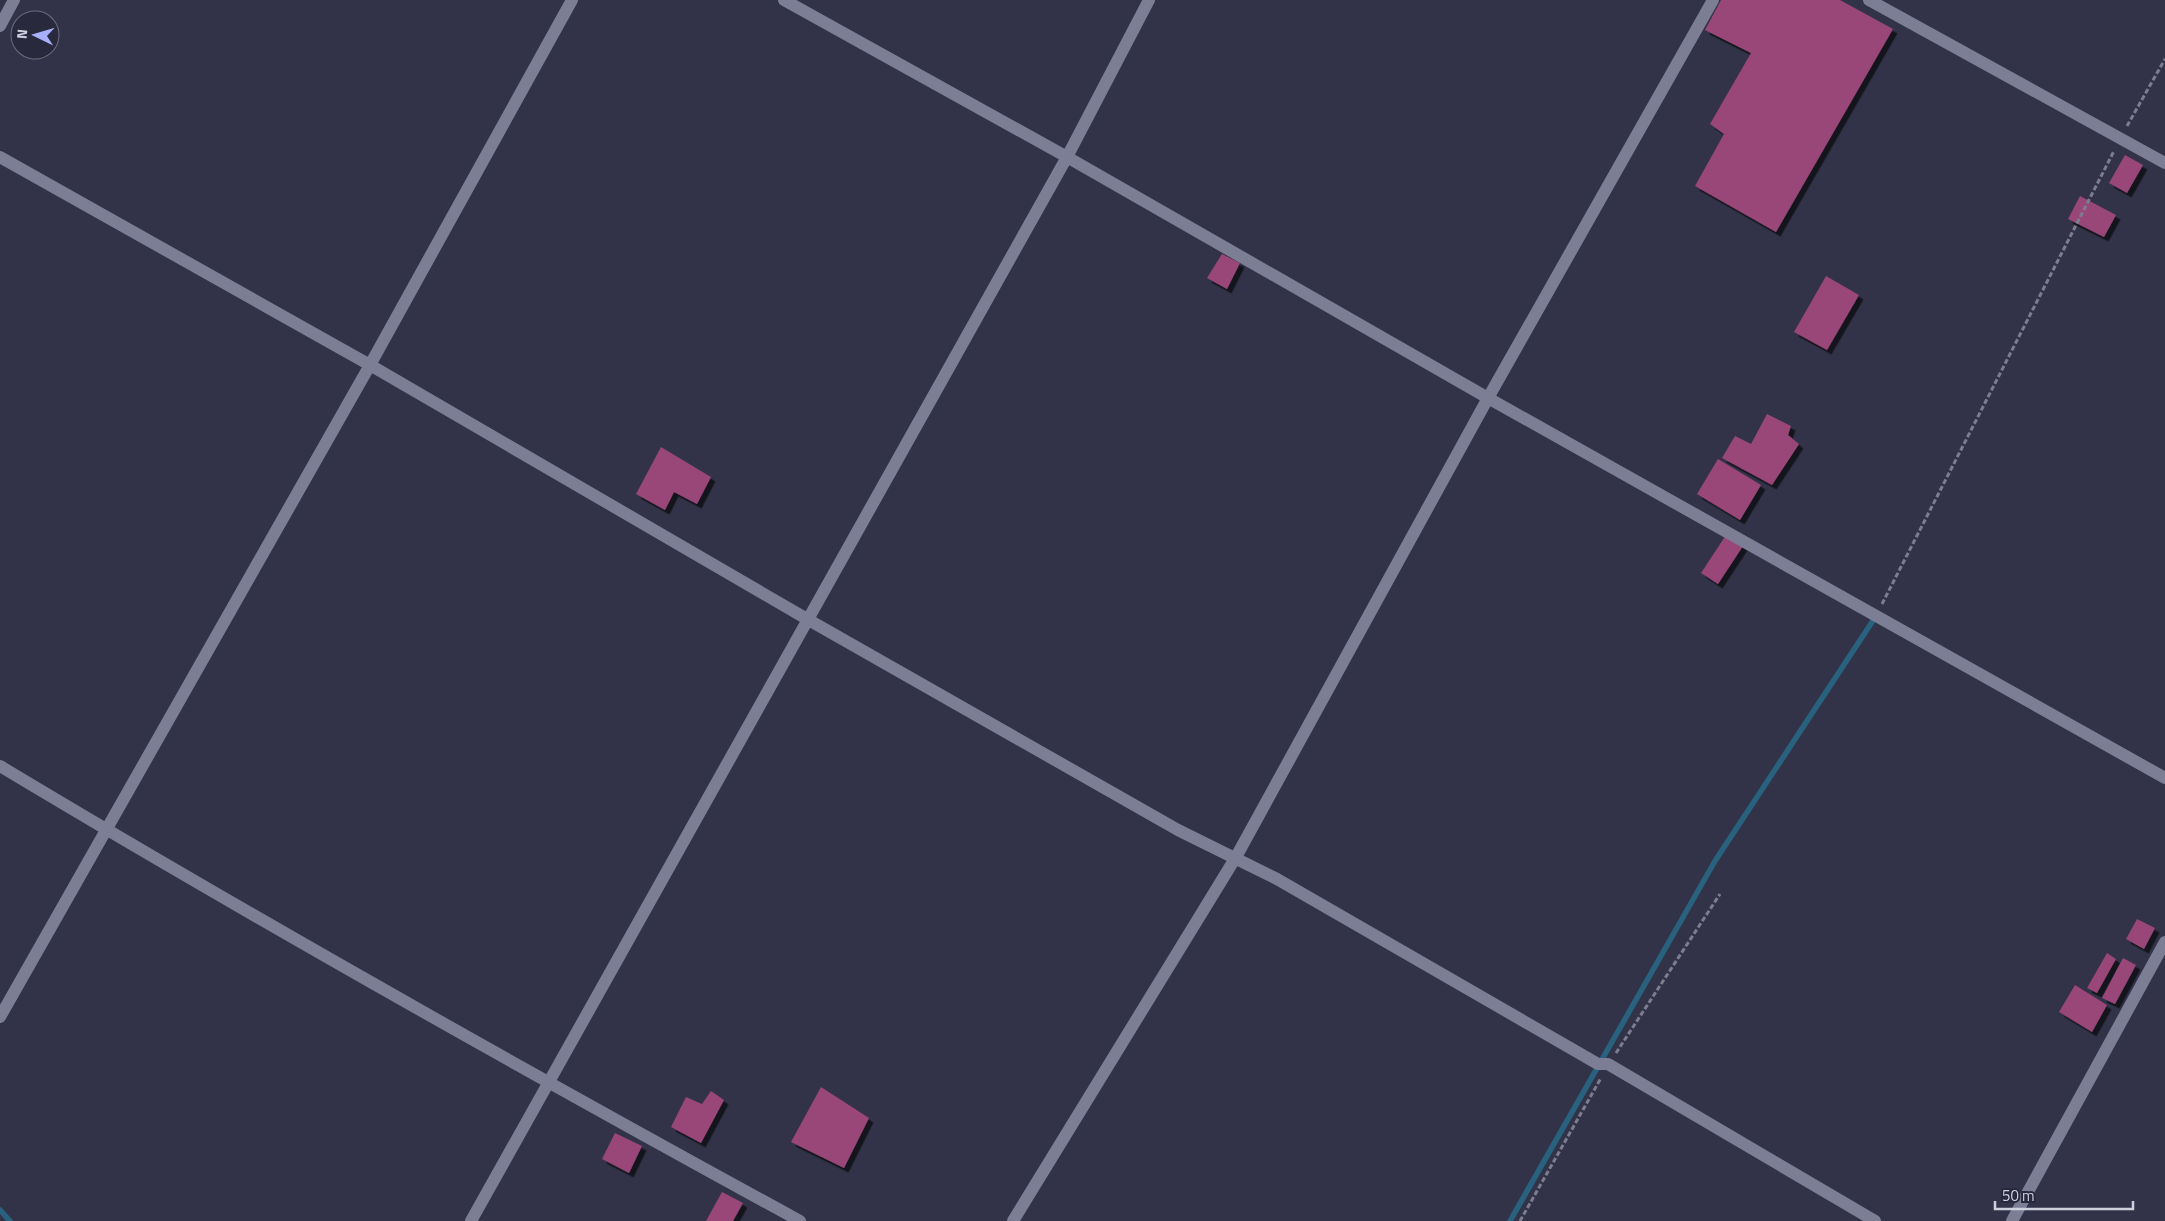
<svg xmlns="http://www.w3.org/2000/svg" width="2165" height="1221" font-family="'Titillium Web',sans-serif">
	<defs>
		<filter id="shadow"><feDropShadow dx="4.5" dy="4.5" stdDeviation="0" flood-color="#0009"/></filter>
	</defs>
	<rect width="100%" height="100%" fill="#323348"/>
	<g fill="none" stroke-linecap="round" stroke-linejoin="round">
		<path stroke="#28627f" stroke-width="5.5" d="M0 1210 10 1221
			M1510 1221 1715 861 1876 616"/>
	</g>
	<path fill="#984678" filter="url(#shadow)" d="M1721 0H1840L1893 29 1776 232 1695 186 1724 134 1710 124 1751 53 1705 30Z
		M2125 155 2143 165 2127 193 2109 183Z
		M2080 196 2116 215 2104 237 2068 219Z
		M1222 254 1240 263 1227 289 1207 278Z
		M1826 276 1859 295 1827 350 1794 332Z
		M1767 414 1791 426 1788 435 1799 444 1772 485 1722 458 1735 436 1751 444Z
		M661 447 711 477 697 504 674 492 665 510 636 494Z
		M1718 459 1761 485 1740 520 1697 494Z
		M1726 535 1743 546 1718 584 1701 573Z
		M2137 919 2155 928 2144 949 2126 939Z
		M2107 953 2116 959 2097 993 2087 988Z
		M2123 958 2136 965 2115 1004 2102 998Z
		M2075 985 2107 1005 2092 1032 2059 1012Z
		M821 1087 869 1118 844 1168 791 1142Z
		M711 1091 724 1100 701 1143 671 1127 686 1097 702 1104Z
		M615 1133 642 1146 629 1173 602 1159Z
		M722 1192 743 1203 733 1221H706Z"/>
	<g fill="none" stroke-linecap="round" stroke-linejoin="round">
		<path stroke="#7c7d8f" stroke-width="3" stroke-dasharray="5 2.5" stroke-linecap="butt" d="M2127 126 2165 59
			M1882 604 2114 151
			M1616 1053 1720 894
			M1520 1221 1601 1078"/>
		<path stroke="#7c7e96" stroke-width="12" d="M784 0 1067 157 1488 398 2165 778
			M1869 0 2165 163
			M0 26 14 0
			M0 157 370 365 807 619 1178 830 1277 879 1598 1064H1608L1875 1221
			M0 766C263 924 531 1074 800 1221
			M0 1017 370 365 572 0
			M471 1221 1067 157 1149 0
			M2012 1221 2165 942"/>
		<path stroke="#7c7e96" stroke-width="12" d="M1013 1221 1236 857 1488 398 1713 0"/>
	</g>
	<g transform="translate(35 35) rotate(275)"><circle r="24" fill="#28293d" stroke="#6b6c7d"/>
	<path d="M0-4L9 19L0 12L-9 19Z" fill="#a8b0fc"/>
	<text y="-8" font-size="14" font-weight="bold" text-anchor="middle" fill="#cfd0de">N</text>
	</g>
	<path d="M1995 1201v8h138v-8" fill="none" stroke="#cfd0de" stroke-width="2.5"/>
	<text x="2002" y="1201" font-size="15" fill="#cfd0de" stroke="#28293d" stroke-width="4" paint-order="stroke">50 m</text>
</svg>
